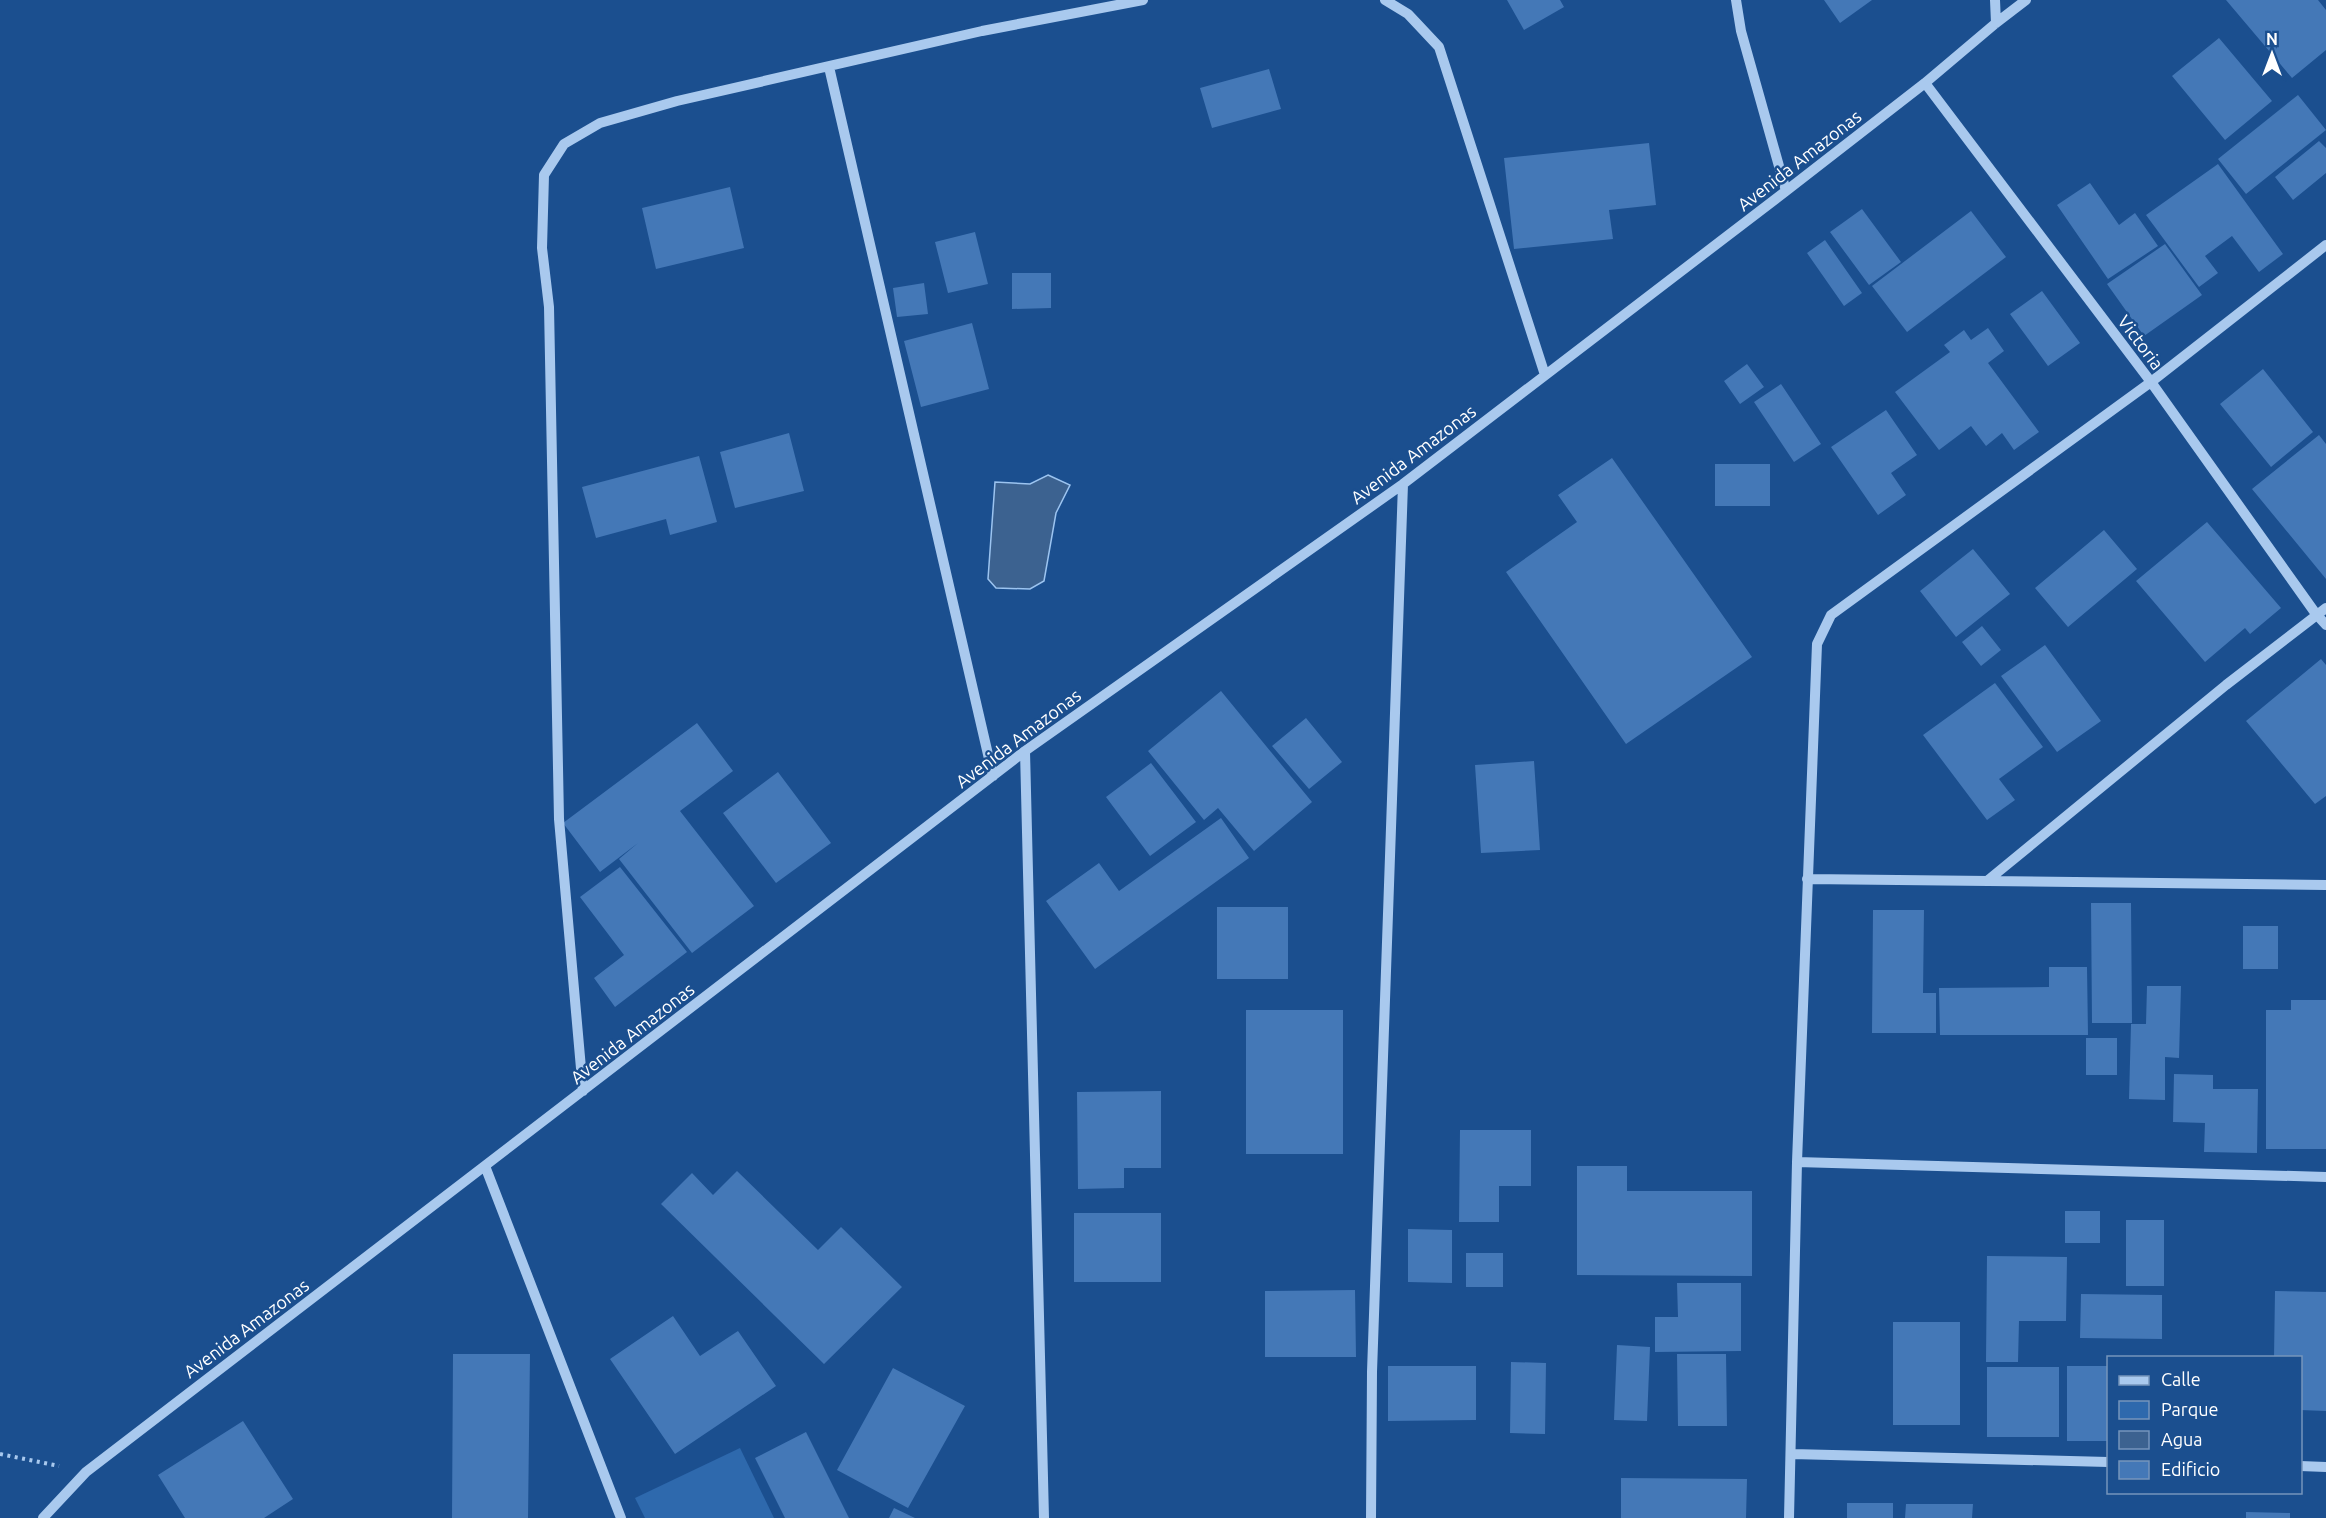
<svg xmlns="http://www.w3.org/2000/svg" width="2326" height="1518" font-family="Ubuntu,sans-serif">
	<rect width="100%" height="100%" fill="#1b4f8f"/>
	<path fill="#2e69ad" d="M740 1448 774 1518H645L635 1498Z"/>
	<path fill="#3c6290" stroke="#9cc4f0" stroke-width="1.5" d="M1048 475 1070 485 1056 513 1044 581 1030 589 996 588 988 579 995 482 1030 484Z"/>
	<path fill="#4478b7" d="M1507 0H1560L1564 7 1524 30Z
		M1824 0H1872L1840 23Z
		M2226 0H2318L2326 10V50L2292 78Z
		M2219 38 2272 101 2225 140 2172 76Z
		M1269 69 1281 109 1212 128 1200 88Z
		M2298 95 2326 130 2246 194 2218 159Z
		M2319 141 2326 148V173L2293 200 2275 177Z
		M1649 143 1656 205 1609 210 1613 239 1514 249 1504 158Z
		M2218 164 2283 254 2259 272 2232 236 2205 256 2218 273 2199 287 2146 215Z
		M2090 183 2119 225 2135 213 2158 246 2108 279 2057 205Z
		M730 187 744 248 656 269 642 208Z
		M1862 209 1901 262 1869 285 1830 232Z
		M1971 211 2006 257 1907 332 1872 286Z
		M975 232 988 284 948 293 935 242Z
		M1825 240 1862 293 1844 306 1807 253Z
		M2165 244 2202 295 2144 336 2107 284Z
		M1012 273H1051V308L1012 309Z
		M924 283 928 314 897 317 893 288Z
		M2042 291 2080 343 2048 366 2010 314Z
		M972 323 989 389 921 407 904 341Z
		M1988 328 2004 351 1988 363 2039 432 2014 450 2002 433 1986 446 1971 426 1939 450 1895 392 1950 352 1944 345 1964 330 1971 340Z
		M1747 364 1764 387 1740 404 1724 381Z
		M2263 369 2313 432 2271 467 2220 404Z
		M1781 384 1821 444 1794 462 1754 402Z
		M1886 410 1917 455 1891 473 1906 495 1878 515 1831 447Z
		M789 433 804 491 735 508 720 452Z
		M2319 435 2326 444V579L2252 489Z
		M699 456 717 522 670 535 666 519 596 538 582 487Z
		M1612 458 1752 657 1626 744 1506 572 1577 522 1558 495Z
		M1715 464H1770V506H1715Z
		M2207 522 2281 608 2250 634 2245 628 2205 662 2136 581Z
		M2104 530 2137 569 2068 627 2035 588Z
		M1973 549 2010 594 1956 637 1920 591Z
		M1982 626 2001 650 1981 666 1962 642Z
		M2045 645 2101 721 2057 752 2001 676Z
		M2321 659 2326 665V796L2315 804 2246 721Z
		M1995 683 2043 747 1999 779 2015 800 1987 820 1923 735Z
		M1221 691 1312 802 1254 851 1218 808 1204 820 1148 751Z
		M1306 718 1342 762 1309 789 1272 746Z
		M697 723 733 771 680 811 754 906 692 953 619 859 638 843 600 872 563 823Z
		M1534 761 1540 850 1481 853 1475 765Z
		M1151 763 1196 822 1150 856 1106 797Z
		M778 772 831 843 776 883 723 813Z
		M1221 818 1249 858 1095 969 1046 901 1099 863 1119 891Z
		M620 867 687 952 615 1007 594 978 624 955 580 897Z
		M2091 903H2131L2132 1023H2092Z
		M1217 907H1288V979H1217Z
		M1873 910H1924L1923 993H1936V1033H1872Z
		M2243 926H2278V969H2243Z
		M2049 967H2087L2088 1035H1940L1939 988 2049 987Z
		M2147 986H2181L2179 1058 2165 1057V1100L2129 1099 2131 1024H2146Z
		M2291 1000H2326V1149H2266V1010H2291Z
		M1246 1010H1343V1154H1246Z
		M2086 1038H2117V1075H2086Z
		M2174 1074 2213 1075V1089H2258L2257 1153 2204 1152 2205 1123 2173 1122Z
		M1161 1091V1168H1124V1188L1078 1189 1077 1092Z
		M1460 1130H1531V1186H1499V1222H1459Z
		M1577 1166H1627V1191H1752V1276L1577 1275Z
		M737 1171 818 1250 841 1227 902 1287 824 1364 661 1204 692 1173 713 1195Z
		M2065 1211H2100V1243H2065Z
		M1074 1213H1161V1282H1074Z
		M2126 1220H2164V1286H2126Z
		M1408 1229 1452 1230V1283L1408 1282Z
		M1466 1253H1503V1287H1466Z
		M1987 1256 2067 1257 2066 1321H2019L2018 1362H1986Z
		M1677 1283H1741V1351L1655 1352V1317H1678Z
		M1355 1290 1356 1357H1265V1291Z
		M2275 1291 2326 1292V1411L2300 1410V1358H2274Z
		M2081 1294 2162 1295V1339L2080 1338Z
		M673 1316 700 1356 738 1331 776 1386 675 1454 610 1359Z
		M1893 1322H1960V1425H1893Z
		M1617 1345 1650 1347 1647 1421 1614 1420Z
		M453 1354H530L528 1518H452Z
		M1677 1354H1726L1727 1426H1678Z
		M1511 1362 1546 1363 1545 1434 1510 1433Z
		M1388 1366H1476V1420L1388 1421Z
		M2067 1366H2108V1441H2067Z
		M1987 1367H2059V1437H1987Z
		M893 1368 965 1406 908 1508 837 1470Z
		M243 1421 293 1499 264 1518H185L158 1475Z
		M806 1432 849 1518H785L755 1458Z
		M1621 1478 1747 1479 1746 1518H1621Z
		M1847 1503H1893V1518H1847Z
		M1906 1504H1973L1972 1518H1905Z
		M894 1508 915 1518H889Z
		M2246 1512 2290 1513V1518H2246Z"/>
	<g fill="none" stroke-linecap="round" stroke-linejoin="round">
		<path stroke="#a9c9ee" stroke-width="4" stroke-dasharray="3 4.5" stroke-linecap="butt" d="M0 1454 59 1466"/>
		<path stroke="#a9c9ee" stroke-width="10" d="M1385 0 1408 14 1439 47 1545 375
			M1736 0 1741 31 1786 191
			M1995 0 1996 23
			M829 67 993 776
			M1925 83 2151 382 2316 614 2326 625
			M1025 751 1044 1518
			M1807 879 2326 885
			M1987 881 2226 685 2326 608
			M583 1091 559 819 549 307 542 248 544 175 564 144 600 123 677 101 982 31 1143 0
			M1797 1162 2326 1177
			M485 1166 621 1518
			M1792 1454 2108 1462
			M2300 1466 2326 1467
			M43 1518 86 1472 1025 751 1403 484 1786 191 1925 83 1996 23 2026 0
			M1371 1518 1372 1372 1403 484
			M1789 1518 1797 1162 1817 644 1831 615 2151 382 2326 245"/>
	</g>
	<g text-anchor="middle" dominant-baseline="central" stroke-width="5" stroke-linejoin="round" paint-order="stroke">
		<g font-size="18" fill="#fff" stroke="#1b4f8f">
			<text transform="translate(1799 160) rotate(-38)">Avenida Amazonas</text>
			<text transform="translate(2141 342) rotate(53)">Victoria</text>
			<text transform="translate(1413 454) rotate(-37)">Avenida Amazonas</text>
			<text transform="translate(1018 738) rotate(-37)">Avenida Amazonas</text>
			<text transform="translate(632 1033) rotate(-38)">Avenida Amazonas</text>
			<text transform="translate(246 1328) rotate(-37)">Avenida Amazonas</text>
		</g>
	</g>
	<rect x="2107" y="1356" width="195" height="138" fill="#1b4f8f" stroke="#7695bc" stroke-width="1.5"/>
	<rect x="2119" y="1376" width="30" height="9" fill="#a9c9ee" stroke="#7695bc" stroke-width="1.5"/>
	<text x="2161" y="1386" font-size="18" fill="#ffffff">Calle</text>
	<rect x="2119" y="1401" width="30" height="18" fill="#2e69ad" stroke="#7695bc" stroke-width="1.5"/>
	<text x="2161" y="1416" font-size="18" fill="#ffffff">Parque</text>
	<rect x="2119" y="1431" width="30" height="18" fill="#3c6290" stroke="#7695bc" stroke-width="1.5"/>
	<text x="2161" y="1446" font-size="18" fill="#ffffff">Agua</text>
	<rect x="2119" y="1461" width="30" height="18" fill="#4478b7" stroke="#7695bc" stroke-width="1.5"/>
	<text x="2161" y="1476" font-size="18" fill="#ffffff">Edificio</text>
	<g transform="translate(2272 54)" stroke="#1b4f8f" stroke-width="4.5" paint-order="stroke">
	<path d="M0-4.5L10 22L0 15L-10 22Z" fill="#ffffff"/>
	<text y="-9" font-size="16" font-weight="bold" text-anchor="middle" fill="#ffffff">N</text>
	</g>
</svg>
